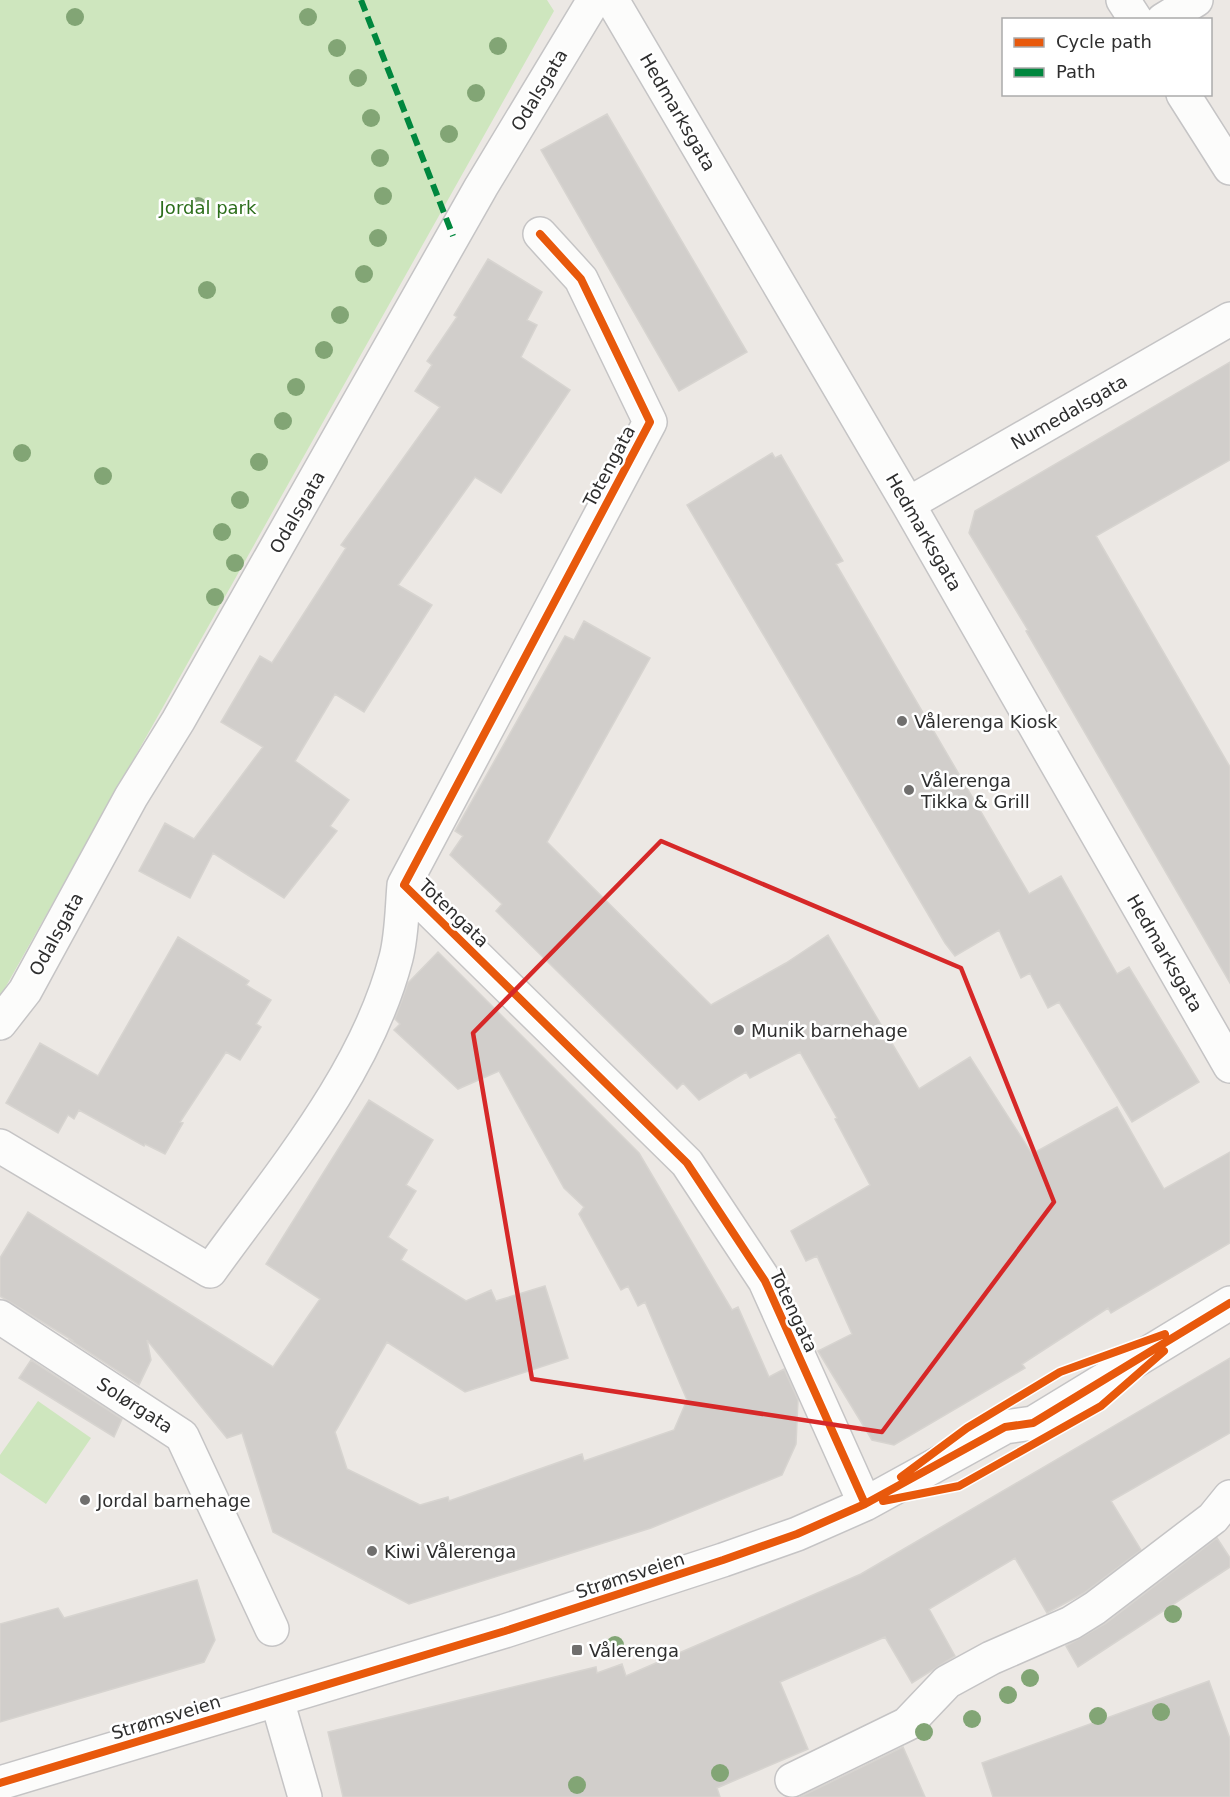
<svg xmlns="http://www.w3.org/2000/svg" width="1230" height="1797" font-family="'DejaVu Sans',sans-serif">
	<rect width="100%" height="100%" fill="#ece8e4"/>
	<path fill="#cee6be" d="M0 0H547L554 11 0 997Z
		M38 1401 91 1438 46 1504 0 1473V1455Z"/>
	<path fill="#d1cecb" stroke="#d7d4d0" stroke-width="1.5" d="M607 114 747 352 679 391 541 150Z
		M488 259 542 292 527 320 537 325 521 357 570 390 501 493 475 477 398 585 432 605 364 712 335 694 295 761 349 800 330 826 337 831 284 898 213 853 190 898 139 871 165 823 194 839 263 747 221 722 260 656 272 663 346 548 341 545 440 407 415 391 432 365 427 361 457 317 454 315Z
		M1230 362V460L1096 536 1230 767V983L1026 631 1028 630 969 533 975 511Z
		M772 453 775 458 781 455 843 561 836 564 1029 894 1061 876 1117 974 1129 967 1199 1082 1132 1122 1059 1002 1048 1008 1030 973 1021 978 999 930 955 956 945 943 687 505Z
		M584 621 650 658 547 842 711 1005 786 963 828 935 919 1089 970 1057 1032 1154 1117 1107 1164 1189 1230 1152V1243L1111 1313 1108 1308 1022 1364 1025 1368 894 1445 872 1440 818 1351 852 1334 817 1256 806 1261 791 1231 870 1185 835 1119 837 1118 800 1052 750 1078 746 1072 699 1100 683 1083 677 1089 496 911 502 904 450 855 463 836 455 831 565 636 574 640Z
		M178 937 249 981 246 985 271 1000 256 1024 261 1027 240 1060 226 1052 180 1122 183 1123 165 1154 145 1144 144 1146 79 1110 74 1119 68 1115 58 1133 6 1103 40 1043 98 1076Z
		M438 952 639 1153 732 1310 738 1307 769 1377 784 1369 798 1400 796 1444 782 1475 651 1528 409 1604 273 1532 242 1433 227 1438 147 1340 151 1360 139 1385 70 1340H72L0 1296V1258L28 1212 273 1367 320 1299 266 1264 369 1100 433 1140 406 1185 416 1191 388 1237 407 1250 401 1260 466 1301 491 1290 496 1301 545 1286 568 1358 465 1392 387 1342 335 1432 347 1469 420 1505 448 1497 449 1501 582 1454 584 1461 674 1430 687 1400 645 1302 638 1306 628 1286 621 1290 579 1214 584 1207 564 1188 499 1071 458 1089 394 1030 400 1024 395 1019 408 983Z
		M1230 1358V1433L1111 1501 1141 1550 1084 1593 1047 1613 1015 1558 929 1609 955 1656 912 1683 885 1637 780 1682 808 1749 717 1788 720 1797H343L328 1732 596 1667 597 1673 622 1664 626 1676 861 1574Z
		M31 1360 122 1419 114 1437 19 1378Z
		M1217 1538 1230 1558V1567L1078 1667 1066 1646 1106 1623Z
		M197 1580 215 1640 204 1662 0 1722V1624L58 1608 64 1618Z
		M1209 1681 1230 1739V1797H993L982 1763Z
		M903 1747 925 1797H800Z"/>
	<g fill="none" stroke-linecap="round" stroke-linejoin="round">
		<g stroke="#c5c4c5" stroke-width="36">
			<path id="minor" d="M612 0 908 504 1230 1066
				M1123 0 1136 20
				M1163 20 1196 0
				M1183 94 1230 168
				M540 234 581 279 650 422 404 885 687 1163 765 1281 865 1504
				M908 504 1230 319
				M0 1023 25 991 131 797 178 721 481 187 594 0
				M0 1146 210 1271C279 1175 366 1074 396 958 402 935 402 908 404 885
				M0 1317 182 1436 272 1629
				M277 1700 305 1797
				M792 1780 907 1724 947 1682 991 1658 1071 1623 1095 1608 1213 1518 1230 1497
				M0 1783 505 1631 723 1560 797 1534 865 1504 1005 1427 1033 1423 1230 1303"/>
		</g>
		<use href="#minor" stroke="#fcfcfb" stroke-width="33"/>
		<path stroke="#00873e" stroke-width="6" stroke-dasharray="12 6" stroke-linecap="butt" d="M361 0 453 236"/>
		<g stroke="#fff" stroke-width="11">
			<path id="cycleway" d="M540 234 581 279 650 422 404 885 687 1163 765 1281 865 1504
				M901 1477 967 1428 1060 1372 1165 1334
				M883 1501 959 1486 1101 1406 1164 1351
				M0 1783 505 1631 723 1560 797 1534 865 1504 1005 1427 1033 1423 1230 1303"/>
		</g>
		<use href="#cycleway" stroke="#e8590c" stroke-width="8"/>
	</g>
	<g fill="#82a575">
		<circle cx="75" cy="17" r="9"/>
		<circle cx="308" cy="17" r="9"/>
		<circle cx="498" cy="46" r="9"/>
		<circle cx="337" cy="48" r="9"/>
		<circle cx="358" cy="78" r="9"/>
		<circle cx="476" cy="93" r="9"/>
		<circle cx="371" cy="118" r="9"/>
		<circle cx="449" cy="134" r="9"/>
		<circle cx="380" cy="158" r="9"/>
		<circle cx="383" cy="196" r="9"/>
		<circle cx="198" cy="206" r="9"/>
		<circle cx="378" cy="238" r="9"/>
		<circle cx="364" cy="274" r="9"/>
		<circle cx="207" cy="290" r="9"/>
		<circle cx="340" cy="315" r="9"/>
		<circle cx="324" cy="350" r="9"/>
		<circle cx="296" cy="387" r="9"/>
		<circle cx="283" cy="421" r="9"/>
		<circle cx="22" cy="453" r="9"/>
		<circle cx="259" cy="462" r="9"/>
		<circle cx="103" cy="476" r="9"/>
		<circle cx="240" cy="500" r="9"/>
		<circle cx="222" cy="532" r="9"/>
		<circle cx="235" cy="563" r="9"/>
		<circle cx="215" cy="597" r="9"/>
		<circle cx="1173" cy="1614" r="9"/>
		<circle cx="615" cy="1645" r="9"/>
		<circle cx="1030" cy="1678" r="9"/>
		<circle cx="1008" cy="1695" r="9"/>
		<circle cx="1161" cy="1712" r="9"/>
		<circle cx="1098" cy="1716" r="9"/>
		<circle cx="972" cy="1719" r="9"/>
		<circle cx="924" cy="1732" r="9"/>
		<circle cx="720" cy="1773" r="9"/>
		<circle cx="577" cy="1785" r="9"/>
	</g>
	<path fill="none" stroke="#d62828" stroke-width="4.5" stroke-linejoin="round" d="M661 841 961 968 1054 1202 882 1432 532 1379 473 1033Z"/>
	<g fill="#706f6e" stroke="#fff" stroke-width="2">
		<circle cx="902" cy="721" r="6"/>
		<circle cx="909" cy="790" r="6"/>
		<circle cx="739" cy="1030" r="6"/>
		<circle cx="85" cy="1500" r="6"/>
		<circle cx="372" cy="1551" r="6"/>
		<rect x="571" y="1644" width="12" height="12" rx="3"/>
	</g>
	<g text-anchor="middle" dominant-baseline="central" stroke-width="5" stroke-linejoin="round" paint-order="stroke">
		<g font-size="18" fill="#2e2e2e" stroke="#fff">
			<text transform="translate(539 90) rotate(-59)">Odalsgata</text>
			<text transform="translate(678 112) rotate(60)">Hedmarksgata</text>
			<text transform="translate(1069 412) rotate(-30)">Numedalsgata</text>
			<text transform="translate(609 466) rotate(-62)">Totengata</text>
			<text transform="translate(297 512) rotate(-60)">Odalsgata</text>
			<text transform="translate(924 532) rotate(60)">Hedmarksgata</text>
			<text transform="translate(454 913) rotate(44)">Totengata</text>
			<text transform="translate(56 934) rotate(-61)">Odalsgata</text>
			<text transform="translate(1165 953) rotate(60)">Hedmarksgata</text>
			<text transform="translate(794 1311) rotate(65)">Totengata</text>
			<text transform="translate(135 1405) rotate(33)">Solørgata</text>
			<text transform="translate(630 1575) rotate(-18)">Strømsveien</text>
			<text transform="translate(166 1717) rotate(-17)">Strømsveien</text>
		</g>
		<g font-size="18" fill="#2c6e1b" stroke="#fff">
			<text x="208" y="207">Jordal park</text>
		</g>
		<g font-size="18" fill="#2e2e2e" stroke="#fff" text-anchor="start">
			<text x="914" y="721">Vålerenga Kiosk</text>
			<text x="921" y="780">Vålerenga<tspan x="921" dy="21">Tikka &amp; Grill</tspan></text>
			<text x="751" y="1030">Munik barnehage</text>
			<text x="97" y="1500">Jordal barnehage</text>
			<text x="384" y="1551">Kiwi Vålerenga</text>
			<text x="589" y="1650">Vålerenga</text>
		</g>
	</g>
	<rect x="1002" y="18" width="210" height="78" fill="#ffffff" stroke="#ababab" stroke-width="1.5"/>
	<rect x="1014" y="38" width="30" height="9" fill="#e8590c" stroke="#ababab" stroke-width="1.5"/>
	<text x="1056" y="48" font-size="18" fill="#2e2e2e">Cycle path</text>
	<rect x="1014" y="68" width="30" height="9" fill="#00873e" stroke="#ababab" stroke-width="1.5"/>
	<text x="1056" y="78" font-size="18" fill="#2e2e2e">Path</text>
</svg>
